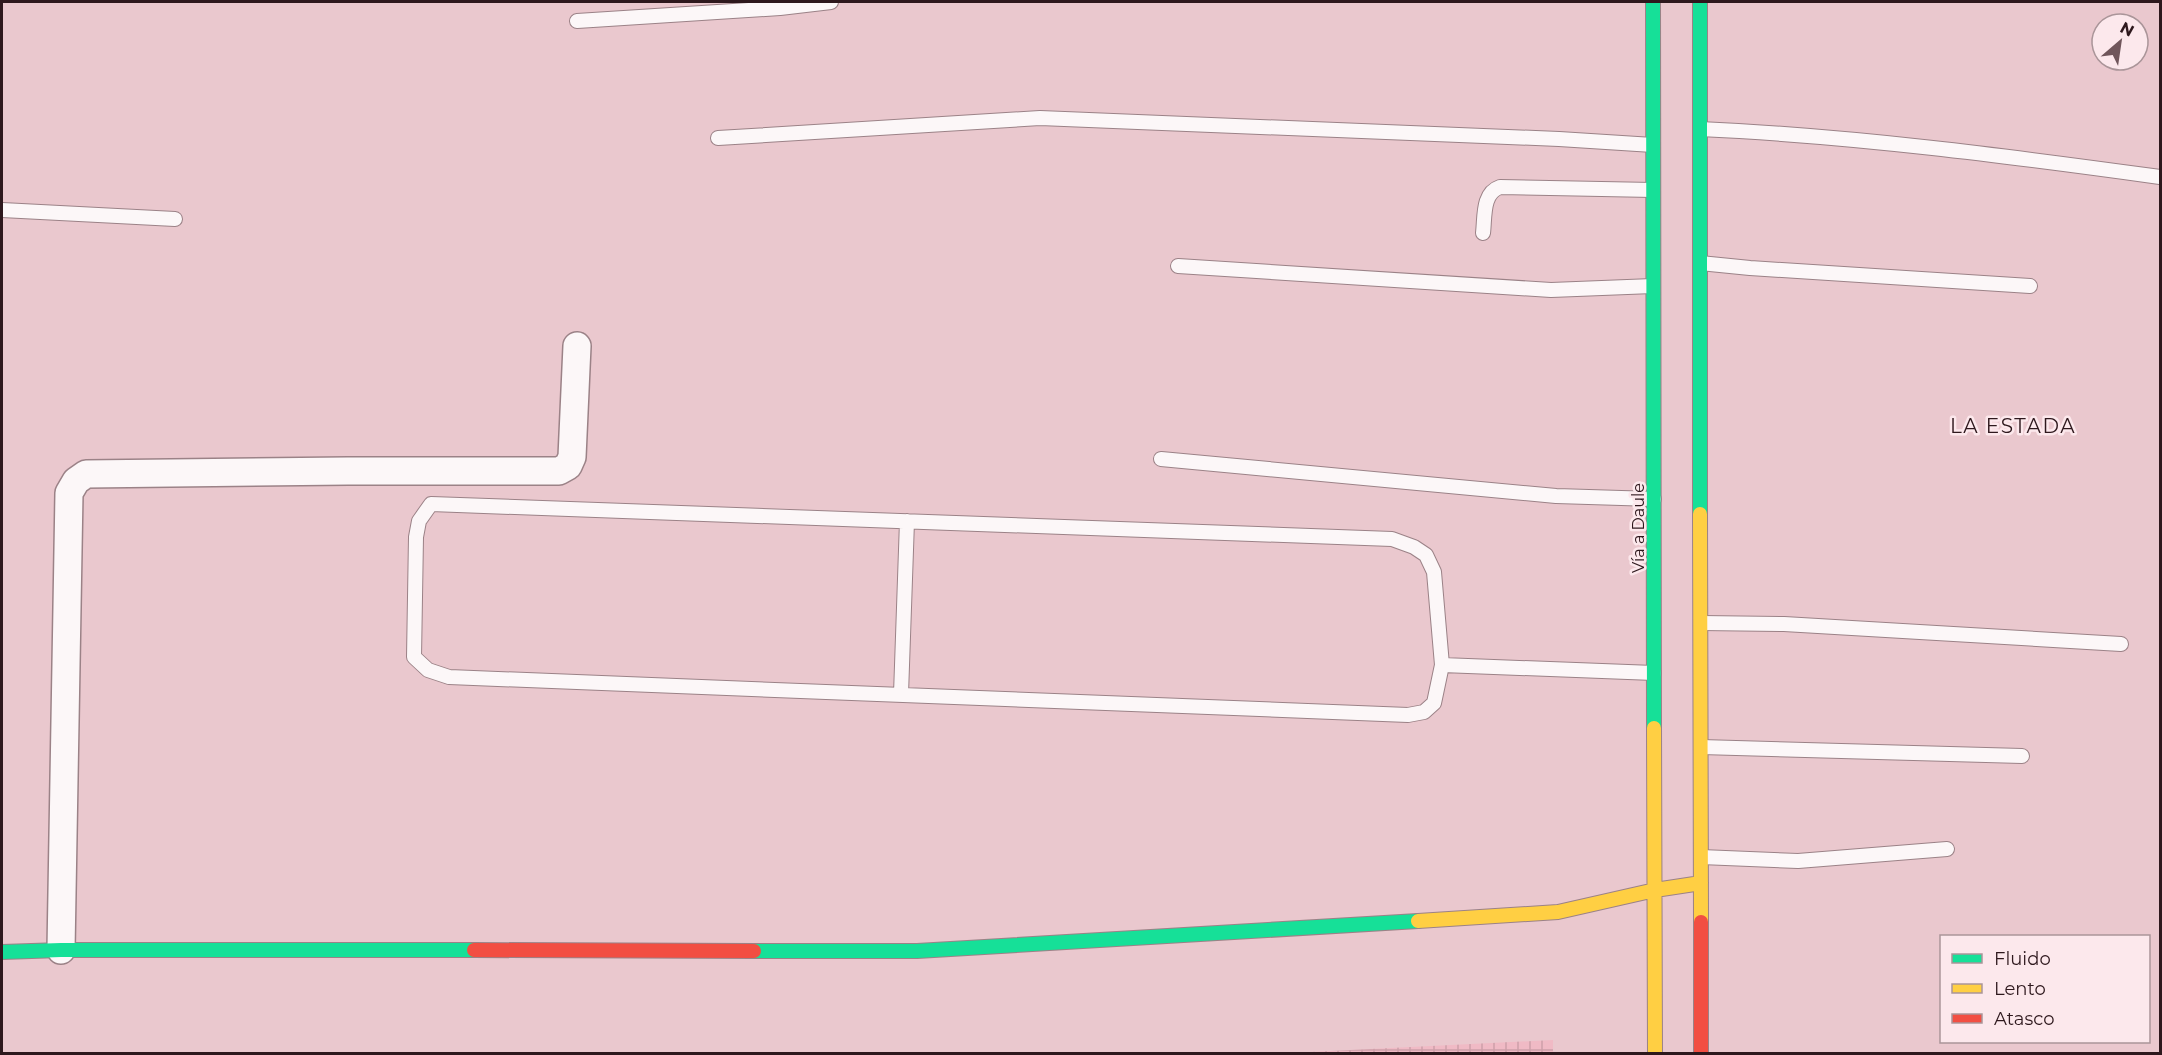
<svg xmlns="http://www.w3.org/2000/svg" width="2162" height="1055" font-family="Montserrat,sans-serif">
	<defs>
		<pattern id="industrial-grid" width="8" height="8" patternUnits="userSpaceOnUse" patternTransform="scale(1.5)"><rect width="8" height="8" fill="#f0bac5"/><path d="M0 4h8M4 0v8" fill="none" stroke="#ce9fa9"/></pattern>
	</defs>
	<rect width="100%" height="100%" fill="#eac8ce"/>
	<path fill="url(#industrial-grid)" d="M1553 1040V1053H1290Z"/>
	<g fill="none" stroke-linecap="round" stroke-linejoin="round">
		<g stroke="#9b8287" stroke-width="16">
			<path id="lane" d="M577 21 780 8 831 2
				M1700 129C1854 136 2007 156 2160 177
				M718 138 1040 118 1559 139 1653 145
				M2 210 175 219
				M1483 233C1485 217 1482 193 1500 187L1653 190
				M1700 263 1750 268 2030 286
				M1178 266 1551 290 1653 286
				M1161 459 1556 496 1654 499
				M431 504 1392 539 1414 547 1426 555 1434 572 1442 665 1434 703 1424 712 1408 715 449 677 428 670 414 657 416 537 419 521Z
				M1701 623 1784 624 2121 644
				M1442 665 1654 673
				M901 694 907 521
				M1701 747 2022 756
				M1701 857 1798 861 1947 849"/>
		</g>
		<g stroke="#9b8287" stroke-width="30">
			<path id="street" d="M61 950 69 493 76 481 86 474 348 471H559L568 466 572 457 577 346"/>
		</g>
		<g stroke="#9b8287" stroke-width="16">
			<path id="fast" d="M1653 2 1654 728
				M1700 2V514
				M754 951H917L1418 921
				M2 952 61 950H474"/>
		</g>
		<g stroke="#9b8287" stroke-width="16">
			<path id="slow" d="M1700 514 1701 922
				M1654 728 1655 1054
				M1418 921 1558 912 1655 890 1701 883"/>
		</g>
		<g stroke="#9b8287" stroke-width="16">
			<path id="jam" d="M1701 922V1054
				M474 950 754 951"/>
		</g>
		<use href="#lane" stroke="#fcf7f8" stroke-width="14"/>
		<use href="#street" stroke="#fcf7f8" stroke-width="27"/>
		<use href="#fast" stroke="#16e098" stroke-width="14"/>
		<use href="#slow" stroke="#ffcf43" stroke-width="14"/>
		<use href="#jam" stroke="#f24e42" stroke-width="14"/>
	</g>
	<g text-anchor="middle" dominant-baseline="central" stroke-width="5" stroke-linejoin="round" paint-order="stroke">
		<g font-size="16" fill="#2e181d" stroke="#fce8ec">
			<text transform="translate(1638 528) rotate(-90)">Vía a Daule</text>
		</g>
		<g font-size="20" letter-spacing="1.5" fill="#2e181d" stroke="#fce8ec">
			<text x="2013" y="426">LA ESTADA</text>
		</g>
	</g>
	<rect width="2162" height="1055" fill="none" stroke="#2e181d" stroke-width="6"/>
	<rect x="1940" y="935" width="210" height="108" fill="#fce8ec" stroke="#aa9599" stroke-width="1.5"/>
	<rect x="1952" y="954" width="30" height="9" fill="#16e098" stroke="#aa9599" stroke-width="1.5"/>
	<text x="1994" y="965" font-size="18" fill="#2e181d">Fluido</text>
	<rect x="1952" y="984" width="30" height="9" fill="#ffcf43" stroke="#aa9599" stroke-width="1.5"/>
	<text x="1994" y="995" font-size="18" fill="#2e181d">Lento</text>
	<rect x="1952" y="1014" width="30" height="9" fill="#f24e42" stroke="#aa9599" stroke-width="1.5"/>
	<text x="1994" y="1025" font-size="18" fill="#2e181d">Atasco</text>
	<g transform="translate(2120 42) rotate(29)"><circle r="28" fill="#fce8ec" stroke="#aa9599" stroke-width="1.5"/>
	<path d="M0-4.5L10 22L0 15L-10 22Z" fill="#70565b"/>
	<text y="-9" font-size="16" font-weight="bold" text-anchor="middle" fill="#2e181d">N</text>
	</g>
</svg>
